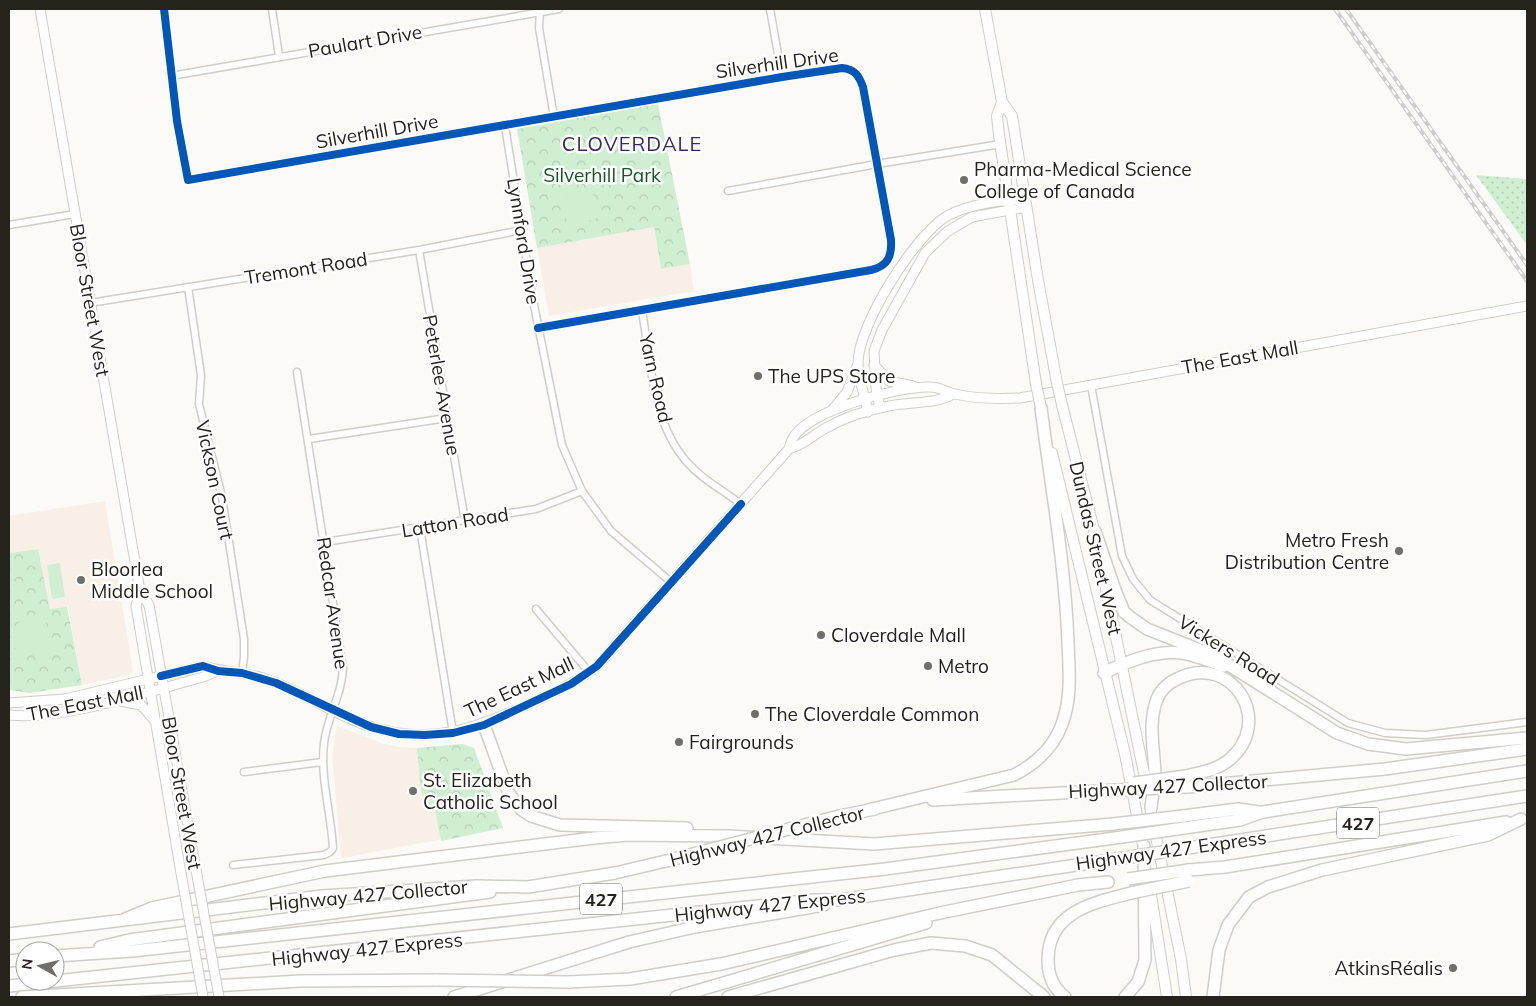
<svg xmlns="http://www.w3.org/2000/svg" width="1536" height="1006" font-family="Mulish,sans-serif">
	<defs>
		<pattern id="grass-dots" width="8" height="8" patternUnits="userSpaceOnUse" patternTransform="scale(1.25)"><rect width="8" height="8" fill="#d0efd2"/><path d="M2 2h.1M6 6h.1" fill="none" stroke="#b2cdb4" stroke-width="1.8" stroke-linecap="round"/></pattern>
		<pattern id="park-crowns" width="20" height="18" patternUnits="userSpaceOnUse" patternTransform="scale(1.25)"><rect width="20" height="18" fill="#d0efd2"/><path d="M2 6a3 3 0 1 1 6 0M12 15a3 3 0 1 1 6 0" fill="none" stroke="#b2cdb4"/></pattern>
	</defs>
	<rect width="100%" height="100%" fill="#fbfaf6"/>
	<path fill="#f8f0e6" d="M654 227 661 269 690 264 694 291 549 316 537 248Z
		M105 501 133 672 129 675 82 685 68 607 50 610 38 549 9 553V516Z
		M337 726 384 744 399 747 417 748 462 744 474 748 503 828 341 858 332 754Z"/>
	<path fill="url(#grass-dots)" d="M1476 175 1527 179V245Z"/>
	<path fill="url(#park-crowns)" d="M658 104 690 264 661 269 654 227 537 248 517 129Z
		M38 549 50 609 67 607 82 685 30 693 9 690V553Z
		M462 744 474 748 503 828 441 841 435 809H425L420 783 417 748Z"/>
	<path fill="#d0efd2" d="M581 189C596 193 602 203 601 217L567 227 564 197 571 191Z
		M60 563 65 597 52 599 47 565Z
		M30 616 40 617 46 622 49 651 46 658 35 653H19C5 638 13 623 30 616Z"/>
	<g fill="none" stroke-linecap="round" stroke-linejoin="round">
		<g stroke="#d0cec8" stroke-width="9">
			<path id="street" d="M164 9 177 121 188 180 782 77 842 68C855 69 859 76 863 87L891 240C892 256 888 266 871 270L538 328
				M272 9 279 56
				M770 9 782 77
				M540 10 539 28 554 117
				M171 76 559 9
				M505 126 533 300 562 445 582 491 611 531 671 582
				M728 191 877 164 1001 144
				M9 225 75 214
				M419 250 465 521
				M188 287 201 375 199 404 222 497 244 639V657L242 673
				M90 303 419 250 522 230
				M642 311C651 361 651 420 686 461 701 479 723 490 741 504
				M1091 385 1122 556 1133 579 1150 600 1348 723 1385 733 1426 735 1527 722
				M309 439 447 418
				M420 528 453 733
				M325 542 536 509 582 491
				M536 609 589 672
				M244 772 322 762
				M233 865 324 855 330 852 333 848C331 813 320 778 324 743 327 717 342 695 343 668L297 372"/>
		</g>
		<g stroke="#d0cec8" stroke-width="11">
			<path id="secondary" d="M40 9 140 591 149 605 196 870
				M874 365 889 381 913 386
				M880 408 876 388 874 351 882 330 925 253 948 231 972 217 1026 207
				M833 409 847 392 858 364
				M868 412C865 396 858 379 858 363 858 325 915 235 947 216 971 203 999 201 1025 199
				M789 449C804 445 813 435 826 428 845 417 867 410 889 406 910 401 934 405 953 394
				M140 591 136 606 181 873
				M121 701 141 705 157 723
				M9 703 65 699 203 666C223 672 243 672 263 678 298 689 328 711 363 724 426 747 473 730 531 703 554 693 577 682 597 666L789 449C790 446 791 441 793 438 809 410 899 386 930 387 940 387 946 392 955 394 976 399 999 399 1020 398L1527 306
				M9 715C62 721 150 691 203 677L218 671"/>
		</g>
		<g stroke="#d0cec8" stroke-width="12">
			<path id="primary" d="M985 9 1002 102 1012 116 1038 280 1057 383
				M1002 102 997 116 999 135 1036 384
				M1062 405 1096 538
				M1052 453 1125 754 1142 841
				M1100 559 1147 788
				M1151 812 1181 959 1186 997
				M1149 882 1167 997"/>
		</g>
		<g stroke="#d0cec8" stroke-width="14">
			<path id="highway" d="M1095 531 1115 590 1124 612 1130 617 1147 629 1213 655 1337 733 1368 744 1406 749 1527 738
				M1104 673C1128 661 1155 650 1182 653 1196 655 1211 662 1224 666
				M484 725 509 794 522 810 531 816 560 825 687 828
				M1188 787 1385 769 1527 749
				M933 800 1116 790
				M1151 808C1152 798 1154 788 1155 778 1155 751 1147 725 1157 699 1161 689 1170 682 1179 678 1233 653 1275 722 1229 760 1217 770 1201 772 1186 776
				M868 810 1014 775C1035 764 1054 747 1062 724 1072 698 1069 669 1068 642 1065 564 1051 486 1041 408
				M839 816 875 809
				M1183 816 1238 809 1259 812
				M1184 828 1240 820 1263 812 1527 771
				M1188 848 1527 796
				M1189 870 1225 867 1506 822
				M125 919 152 908 325 871 594 838 627 835 728 836 874 844 1113 824
				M9 934 322 896 476 886 528 887 615 873 666 861
				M100 947 129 940 490 892
				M55 956 132 951 885 869 1122 837
				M9 961 25 959
				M569 982 630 979 721 964 940 913 1078 885 1108 882
				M9 986 813 900H840L1124 858
				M22 997 300 981 437 980
				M454 997 629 942 695 927 824 905
				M676 997 926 923
				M728 997 894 950 931 943 965 946 992 955 1044 997
				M1065 997C1053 988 1048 976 1048 960 1048 912 1092 903 1131 893
				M1125 997 1138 982 1145 960 1144 846
				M1213 997 1219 950 1228 925 1249 897 1268 887 1322 870 1488 835 1521 819"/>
		</g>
		<use href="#street" stroke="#fefefe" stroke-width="6"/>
		<use href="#secondary" stroke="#fefefe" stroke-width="9"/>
		<use href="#primary" stroke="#fefefe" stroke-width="10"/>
		<use href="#highway" stroke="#fefefe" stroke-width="11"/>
		<g stroke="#cdcdcc" stroke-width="4">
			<path id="rail" d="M1335 9 1527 281
				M1346 9 1527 265"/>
		</g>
		<use href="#rail" stroke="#fff" stroke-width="2" stroke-dasharray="5.5" stroke-linecap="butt"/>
		<g stroke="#d0cec8" stroke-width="11" stroke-linecap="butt">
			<path id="secondary-bridge" d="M196 870 219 997
				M181 873 203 997"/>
		</g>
		<g stroke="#d0cec8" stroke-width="12" stroke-linecap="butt">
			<path id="primary-bridge" d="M1057 383 1062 405
				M1036 384 1041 408"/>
		</g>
		<g stroke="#d0cec8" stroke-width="14" stroke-linecap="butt">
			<path id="highway-bridge" d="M1134 783 1186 776
				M1116 790 1188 787
				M1113 824 1183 816
				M1122 837 1184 828
				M1124 858 1188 848
				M666 861 839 816
				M1128 879 1189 870
				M1131 893 1189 881
				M437 980 569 982"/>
		</g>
		<use href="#secondary-bridge" stroke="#fefefe" stroke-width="9"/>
		<use href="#primary-bridge" stroke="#fefefe" stroke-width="10"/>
		<use href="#highway-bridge" stroke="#fefefe" stroke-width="11"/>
		<g stroke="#fff" stroke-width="11">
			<path id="cycleway" d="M164 9 177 121 188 180 782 77 842 68C855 69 859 76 863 87L891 240C892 256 888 266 871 270L538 328
				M161 676 203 666 218 671 242 673 276 683 371 727 399 734 425 735 453 733 484 725 571 684 597 666 741 504"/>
		</g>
		<use href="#cycleway" stroke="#0057b8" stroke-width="8"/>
	</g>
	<g fill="#706e68" stroke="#fff" stroke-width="2">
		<circle cx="964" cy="180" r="5"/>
		<circle cx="758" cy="376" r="5"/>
		<circle cx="1399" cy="551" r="5"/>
		<circle cx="81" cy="580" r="5"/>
		<circle cx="821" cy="635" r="5"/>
		<circle cx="928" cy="666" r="5"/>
		<circle cx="755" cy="714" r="5"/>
		<circle cx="679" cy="742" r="5"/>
		<circle cx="413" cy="791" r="5"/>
		<circle cx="1453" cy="968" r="5"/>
	</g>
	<g text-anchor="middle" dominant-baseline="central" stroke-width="5" stroke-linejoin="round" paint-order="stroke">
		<g fill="#fff" stroke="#66655f" stroke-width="1">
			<rect x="1337" y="807.5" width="42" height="31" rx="4"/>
			<rect x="580" y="883.5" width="42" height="31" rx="4"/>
		</g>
		<g font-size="18" font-weight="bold" fill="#25231b">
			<text x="1358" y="823">427</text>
			<text x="601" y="899">427</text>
		</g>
		<g font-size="19" fill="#25231b" stroke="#fff">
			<text transform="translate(365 41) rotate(-10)">Paulart Drive</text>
			<text transform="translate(777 63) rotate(-8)">Silverhill Drive</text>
			<text transform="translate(377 131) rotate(-10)">Silverhill Drive</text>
			<text transform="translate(524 241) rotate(81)">Lynnford Drive</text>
			<text transform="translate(306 268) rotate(-9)">Tremont Road</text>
			<text transform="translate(90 300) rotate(80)">Bloor Street West</text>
			<text transform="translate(1240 357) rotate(-10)">The East Mall</text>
			<text transform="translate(656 378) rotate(77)">Yarn Road</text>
			<text transform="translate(442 385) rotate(80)">Peterlee Avenue</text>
			<text transform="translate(215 480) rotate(78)">Vickson Court</text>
			<text transform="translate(455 522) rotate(-9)">Latton Road</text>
			<text transform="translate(1096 548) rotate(77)">Dundas Street West</text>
			<text transform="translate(333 603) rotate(82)">Redcar Avenue</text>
			<text transform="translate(1229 650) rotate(32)">Vickers Road</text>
			<text transform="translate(519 687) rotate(-25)">The East Mall</text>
			<text transform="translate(85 703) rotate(-11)">The East Mall</text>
			<text transform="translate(1168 786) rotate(-3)">Highway 427 Collector</text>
			<text transform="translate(182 793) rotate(80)">Bloor Street West</text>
			<text transform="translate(767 836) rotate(-14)">Highway 427 Collector</text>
			<text transform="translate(1171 850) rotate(-8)">Highway 427 Express</text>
			<text transform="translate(368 895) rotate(-5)">Highway 427 Collector</text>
			<text transform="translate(770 905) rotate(-6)">Highway 427 Express</text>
			<text transform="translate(367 949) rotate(-6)">Highway 427 Express</text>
		</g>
		<g font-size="19" fill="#25231b" stroke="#fff" text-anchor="start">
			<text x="974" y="169">Pharma-Medical Science<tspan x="974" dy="22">College of Canada</tspan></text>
			<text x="768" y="376">The UPS Store</text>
			<text x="1389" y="540" text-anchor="end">Metro Fresh<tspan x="1389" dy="22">Distribution Centre</tspan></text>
			<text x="91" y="569">Bloorlea<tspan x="91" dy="22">Middle School</tspan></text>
			<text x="831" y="635">Cloverdale Mall</text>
			<text x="938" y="666">Metro</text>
			<text x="765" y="714">The Cloverdale Common</text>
			<text x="689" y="742">Fairgrounds</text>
			<text x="423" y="780">St. Elizabeth<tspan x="423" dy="22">Catholic School</tspan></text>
			<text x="1443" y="968" text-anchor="end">AtkinsRéalis</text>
		</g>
		<g font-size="19" fill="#185526" stroke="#fff">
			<text x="602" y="175">Silverhill Park</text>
		</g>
		<g font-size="20" letter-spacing="1" fill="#382863" stroke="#fff">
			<text x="632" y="143">CLOVERDALE</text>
		</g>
	</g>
	<rect width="1536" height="1006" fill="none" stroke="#25231b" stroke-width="20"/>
	<g transform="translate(40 966) rotate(278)"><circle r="24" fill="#ffffff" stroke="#a8a7a4"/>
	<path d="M0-4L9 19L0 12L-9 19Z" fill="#706e68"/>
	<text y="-8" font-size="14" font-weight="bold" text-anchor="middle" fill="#25231b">N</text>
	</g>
</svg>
